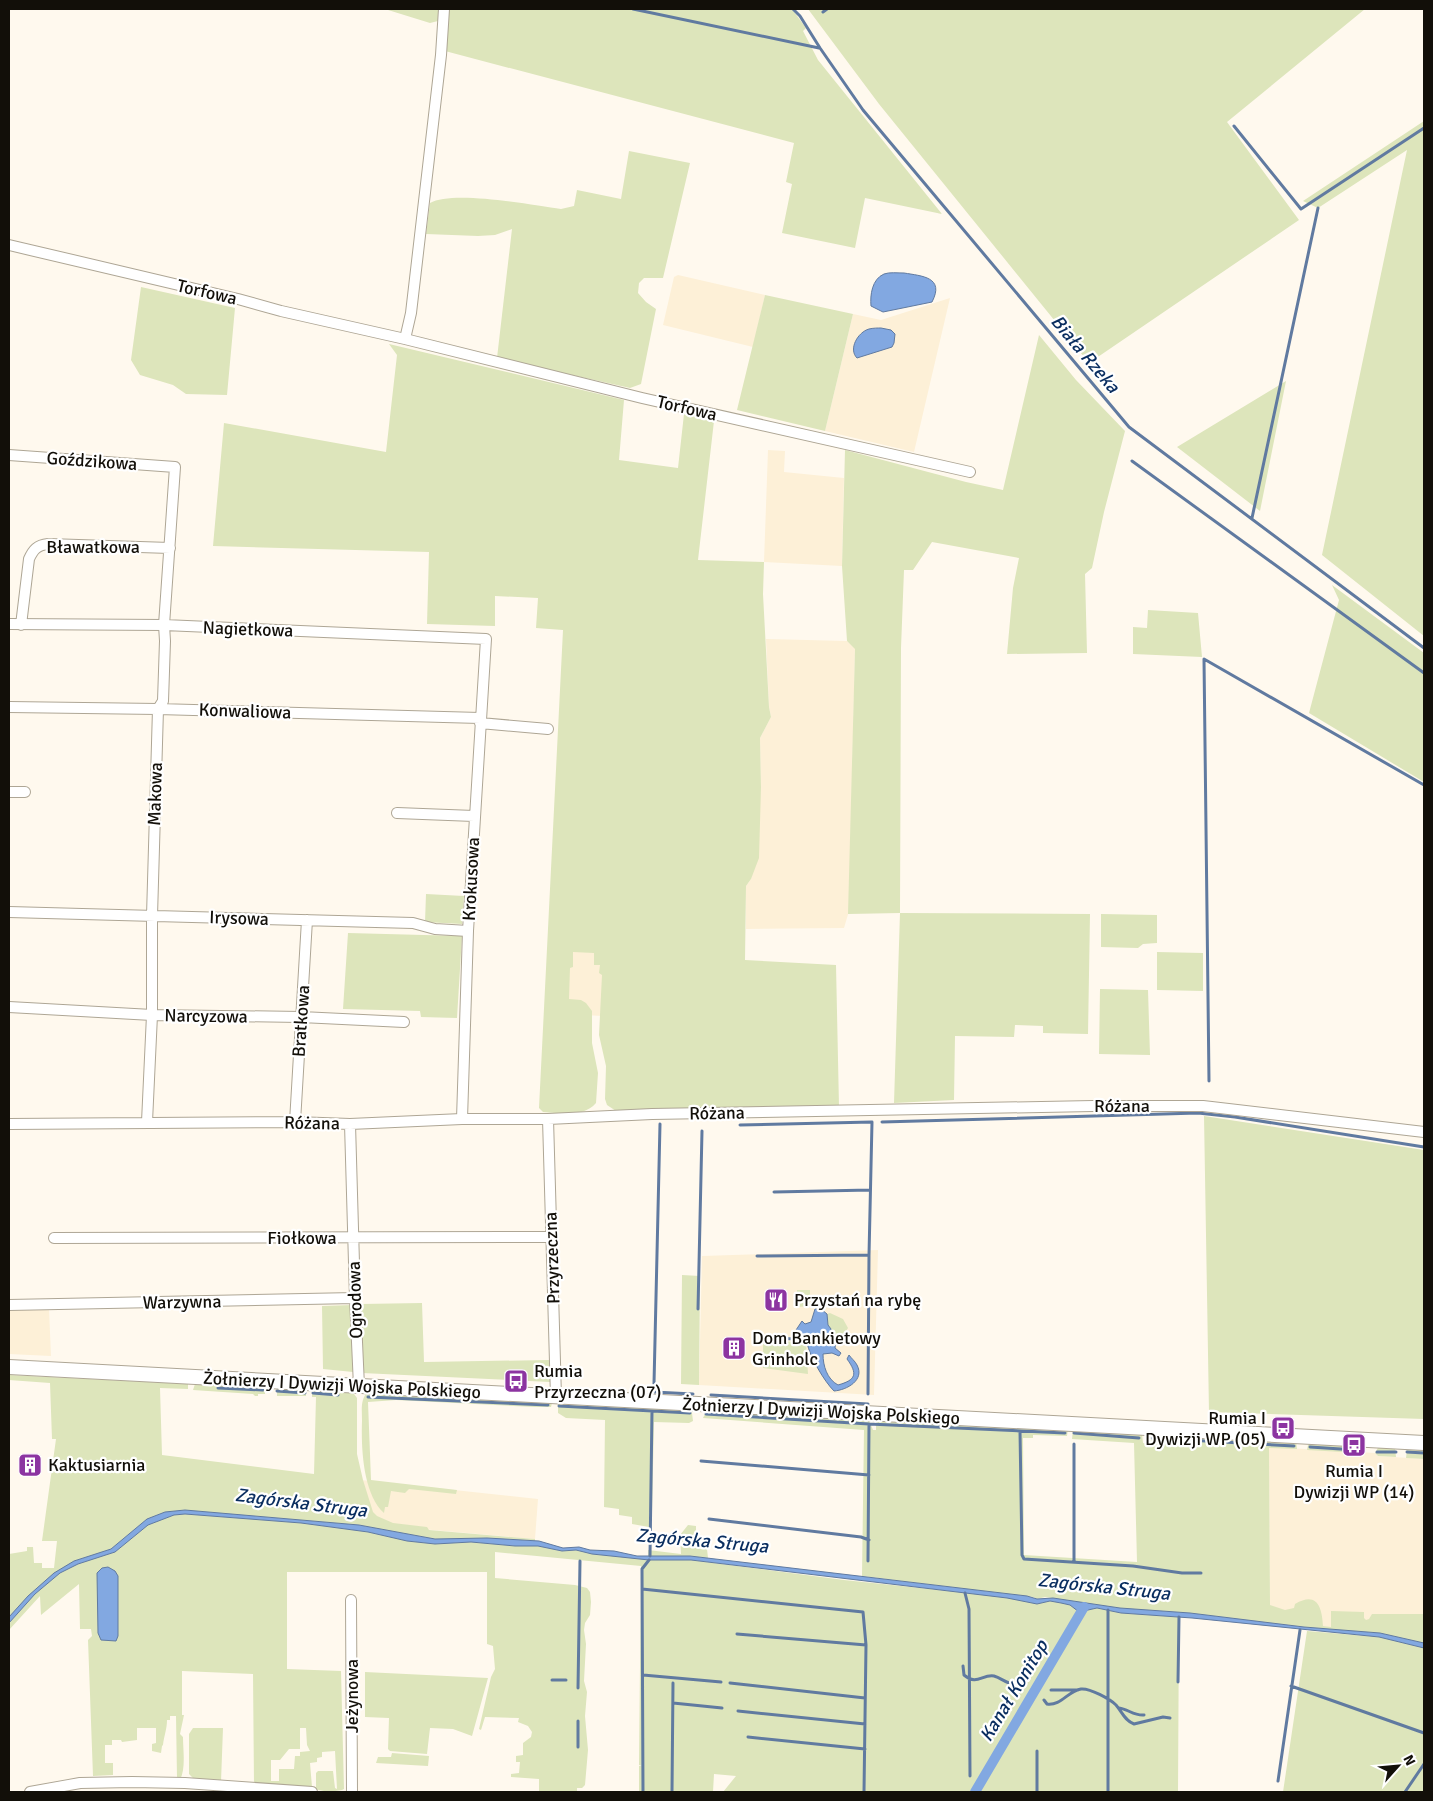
<svg xmlns="http://www.w3.org/2000/svg" width="1433" height="1801" font-family="Signika,sans-serif">
	<rect width="100%" height="100%" fill="#fff9ee"/>
	<path fill="#fdf0d7" d="M678 275 765 295 753 347 663 325 674 277Z
		M950 298 914 452 825 431 853 314 881 320Z
		M768 450 785 451 784 472 844 478 842 566 764 562Z
		M766 639 847 641 855 648 849 911 844 928 746 929V886L751 879 761 787 760 738 771 717 769 707Z
		M552 945 606 947 602 1016 549 1013Z
		M878 1250 874 1395 699 1385 702 1256Z
		M49 1309 51 1356 9 1354V1310Z
		M1269 1447 1375 1453 1378 1456 1424 1459V1637L1270 1621Z
		M361 1480 538 1499 535 1539 364 1524Z"/>
	<path fill="#dde5bb" fill-rule="evenodd" d="M389 9H441L440 18 438 21 430 23 388 10Z
		M449 9H792L806 28 803 31 818 60 942 214 865 198 855 248 782 233 792 184 786 182 794 143 445 51Z
		M808 9H1365L1227 122 1299 220 1089 363 879 104Z
		M1424 121V636L1322 555 1407 150 1318 208 1303 201Z
		M629 151 690 163 663 278H644L639 283 638 293 646 302 656 309 641 384 630 388 497 358 512 229 495 235 478 236 426 234 430 203C453 190 532 205 561 209L574 206 577 190 621 199Z
		M141 287 235 308 227 395 186 394 173 385 140 375 131 360Z
		M765 295 853 314 825 431 737 410Z
		M1039 335 1076 380 1125 431 1104 512 1092 568 1085 574 1087 653 1007 654 1013 588 1019 558 932 542 913 570H904L901 648 900 913 1090 914 1088 1034 1043 1033V1026L1015 1025 1014 1037 955 1036 954 1100 894 1103 900 913 848 914 855 649 847 641 842 566 845 450 966 482 1003 490Z
		M389 344 624 400 619 460 678 468 684 414 714 421 698 560 764 562 763 594 769 707 771 717 760 738 761 787 759 858 751 879 746 886 745 960 836 965 839 1106 737 1110 659 1109 616 1111 607 1105 605 1099 606 1066 599 1035 602 975 599 973 600 965H594V953L573 952V967L570 968 569 999 581 1000 586 1003 592 1011V1043L598 1073 596 1103C583 1118 561 1113 543 1112L539 1108 563 630 536 628 538 598 495 596V626L427 624 429 552 213 546 224 423 386 452 397 355Z
		M1286 381 1260 511 1177 447Z
		M1332 585 1424 653V782L1309 713 1339 600Z
		M1148 610 1198 613 1202 657 1133 654V627L1147 628Z
		M426 894 464 896 462 924 425 922Z
		M1101 914 1157 915V943L1143 944 1138 948 1101 947Z
		M348 933 462 936 457 1018 421 1017 420 1011 343 1009Z
		M1157 952 1203 953V991L1157 990Z
		M1100 989 1148 990 1150 1055 1099 1054Z
		M1204 1116 1424 1150V1419L1209 1412Z
		M682 1275 700 1276 699 1385 681 1384Z
		M797 1290H810V1306L797 1307Z
		M422 1303 424 1362 549 1360 550 1382 362 1373 361 1304Z
		M352 1305 353 1372 323 1369 322 1306Z
		M830 1313 843 1319 848 1328 842 1337 830 1336 831 1329 828 1325 827 1314Z
		M763 1341 806 1342 808 1374 763 1368Z
		M9 1375 188 1384V1389L160 1388 162 1455 314 1474 316 1397H312V1389L351 1390 357 1398V1454L363 1480 373 1512 377 1516 393 1523 427 1527 429 1530 535 1539V1541L487 1538 435 1539 359 1525 185 1510 165 1512 147 1519 111 1549 74 1561 35 1590 9 1617V1554L27 1551V1547H33L34 1563H42V1568H54L57 1541H42L56 1439H52L50 1383 9 1380Z
		M195 1384 265 1386V1394H258V1396H255L253 1394 193 1390Z
		M277 1386 306 1389V1396H277Z
		M368 1391 552 1403 551 1407H535L396 1400 368 1402 371 1480 457 1490 456 1494 409 1489 405 1493 391 1491 388 1507H385L384 1513C363 1494 361 1448 362 1421 362 1410 360 1400 368 1391Z
		M589 1403 686 1409 692 1413 693 1421 689 1423 654 1422 652 1512H649V1527L632 1524V1517L619 1515V1509L604 1507 605 1420 566 1418 558 1413V1404L589 1406Z
		M707 1410 869 1420 873 1430H876V1418L1068 1429 1067 1436 1033 1435V1438H1023L1024 1555 1137 1562 1134 1443 1072 1439 1073 1429 1142 1434 1143 1443 1148 1444 1149 1434 1296 1441 1297 1449 1269 1448 1270 1605 1285 1610 1294 1608 1295 1604C1317 1591 1322 1607 1323 1626L1331 1627V1611L1364 1612V1618L1366 1620 1369 1619 1372 1614H1424V1643L1380 1633 1304 1627 1190 1613 1120 1608 1045 1597 1037 1599 1033 1597 862 1576 864 1430 703 1418Z
		M1312 1442C1325 1443 1355 1440 1360 1453L1307 1450 1308 1445Z
		M1379 1446 1395 1448 1396 1457 1378 1456 1375 1453Z
		M1410 1447 1424 1448V1459L1406 1458 1407 1450Z
		M185 1514 301 1523 368 1532 407 1541 435 1544 471 1542 515 1546H538L562 1551 576 1550 592 1554 643 1559 691 1560 844 1580 1026 1599 1037 1604 1050 1601 1061 1603 1070 1605 1079 1612 1097 1608 1121 1613 1179 1617 1178 1792H723L736 1776 714 1774 713 1792H639V1766H642L639 1765 641 1566 495 1552V1578L575 1585 587 1588 590 1592 591 1602 590 1615 585 1623 584 1630 586 1644 584 1681 587 1692 585 1716 588 1750 585 1785 582 1788H577V1792H539V1779L511 1777V1774L519 1773 520 1762H516V1756L523 1755V1743L531 1737 532 1732 528 1726 518 1722 519 1718 485 1717 481 1730 479 1729 491 1677 495 1669 493 1646 487 1644V1572H287V1669L341 1671 344 1789 342 1790 329 1792 314 1789 254 1784 253 1674 182 1671V1715H184L180 1734 183 1737C183 1750 186 1768 180 1780L177 1778 176 1716H170V1720H167C167 1729 164 1736 163 1745L162 1746 161 1753 152 1751V1744L156 1743V1728H137V1740L122 1742 121 1740H112V1745H105V1763H113V1775L93 1776 88 1640 92 1636 91 1629H80L79 1584 41 1615 40 1596 9 1630V1623L35 1594 60 1573 78 1564 115 1552 148 1525 174 1515ZM108 1567 118 1576V1636L97 1573 102 1568ZM300 1728H306L307 1745 310 1751 300 1752V1756H295L294 1769H279V1781H271V1760H280L289 1749H300ZM335 1751 337 1789 335 1788 333 1771H318L316 1773V1787H312L310 1763 317 1762V1758L322 1757V1752Z
		M688 1525 696 1526V1543L704 1545 707 1549 708 1558 690 1556H648V1550L681 1554 680 1535Z
		M1307 1631 1379 1637 1424 1648V1792H1283Z
		M365 1672 488 1678 472 1736 453 1729 430 1728 427 1754 390 1751 388 1749 389 1718 365 1717Z
		M193 1728H223L221 1782 194 1779 189 1774V1734Z
		M392 1753 429 1756 428 1766 376 1763 378 1757H391Z"/>
	<path fill="#82a8e1" stroke="#607aa0" d="M904 273C922 276 945 277 932 302L883 312 871 306C870 295 872 279 884 274 889 272 898 273 904 273Z
		M881 328 891 330 895 334 894 343 892 347 857 358C848 349 858 332 869 329 873 328 878 328 881 328Z
		M815 1309H821L827 1314 828 1325 831 1329 830 1336 798 1335 796 1330 802 1321 805 1324 811 1322Z
		M813 1339 836 1340 835 1348 841 1353 839 1356 832 1353 823 1354C823 1366 827 1379 838 1385 856 1380 858 1374 847 1359L849 1355C851 1358 855 1361 857 1365 865 1380 847 1390 834 1391 824 1381 810 1357 807 1343H814Z
		M185 1510 359 1525 435 1539 487 1538 539 1541 563 1548 579 1547 590 1550 614 1551 637 1556H690L1027 1596 1037 1599 1053 1598 1120 1608 1190 1613 1304 1627 1380 1633 1424 1643V1648L1379 1637 1192 1618 1121 1613 1097 1608 1079 1612 1070 1605 1061 1603 1050 1601 1037 1604 1007 1598 691 1560H649L592 1554 576 1550 562 1551 538 1546H515L471 1542 435 1544 407 1541 368 1532 301 1523 185 1514 174 1515 148 1525 115 1552 78 1564 60 1573 35 1594 9 1623V1617L28 1596 54 1573 74 1561 111 1549 147 1519 165 1512Z
		M108 1567 115 1571 118 1576V1636L116 1641 101 1640 98 1633 97 1573 102 1568Z"/>
	<g fill="none" stroke-linecap="round" stroke-linejoin="round">
		<path stroke="#607aa0" stroke-width="3" d="M633 9 819 48
			M793 9 800 16 820 48 863 110 1129 427 1424 648
			M823 12 827 9
			M1234 126 1301 209 1424 128
			M1132 461 1424 673
			M1252 518 1318 208
			M1209 1081 1204 659 1424 785
			M882 1122 1198 1113 1235 1117 1424 1147
			M740 1125 872 1122 869 1255 868 1394
			M774 1192 870 1190
			M757 1256 869 1255
			M698 1309 702 1131
			M764 1338 869 1341
			M654 1384 660 1124
			M218 1388 263 1390
			M277 1391 305 1393
			M654 1392 693 1394
			M313 1393 338 1395
			M711 1395 868 1404
			M368 1397 548 1405
			M559 1406 690 1413
			M706 1414 869 1424 868 1561
			M869 1424 1065 1433
			M1020 1431 1022 1555 1024 1559 1133 1566 1182 1573H1201
			M1074 1433 1139 1438
			M1152 1438 1294 1446
			M1310 1447 1356 1450
			M1377 1452H1396
			M1407 1452 1424 1453
			M701 1461 869 1475
			M709 1519 861 1537 869 1540
			M650 1556 652 1411
			M1074 1562V1444
			M642 1589 863 1612 866 1645 864 1792
			M965 1593 969 1609 970 1776
			M1108 1610V1792
			M737 1634 866 1645
			M963 1666 964 1675C977 1686 982 1674 994 1676 1001 1678 1006 1683 1013 1684
			M643 1675 721 1682
			M552 1680H566
			M1178 1682 1179 1617
			M730 1683 865 1698
			M1291 1686 1424 1733
			M578 1688 580 1561
			M1051 1690H1078
			M1044 1700 1047 1704C1061 1706 1068 1691 1081 1689 1090 1688 1110 1699 1116 1705 1122 1712 1125 1721 1134 1724L1163 1717 1170 1718
			M673 1703 722 1708
			M1119 1708C1128 1709 1134 1716 1144 1715
			M738 1711 865 1724
			M578 1721V1747
			M748 1737 865 1749
			M1278 1781 1300 1630
			M643 1792 642 1569 649 1560
			M672 1792 673 1683
			M1037 1792V1751
			M1405 1792 1424 1764"/>
		<path stroke="#82a8e1" stroke-width="10" d="M975 1792 1084 1607"/>
		<g stroke="#aea695" stroke-width="12">
			<path id="street" d="M9 245 238 299 281 311 405 339 642 398 970 472
				M405 339 411 313 441 55 444 9
				M9 455 175 467 164 625 165 641 163 701 158 709 152 916V1015L147 1122
				M9 624 164 625 486 639 468 931 462 1119
				M21 625 29 559C33 550 37 545 48 544L170 548
				M9 707 158 709 480 718
				M480 723 548 729
				M9 792H25
				M397 813 474 816
				M9 912 413 923 435 929 468 931
				M9 1007 152 1015 301 1017 404 1022
				M548 1119 556 1397
				M295 1122 307 920
				M9 1124 295 1122 350 1124 462 1119H548L652 1114 1093 1106H1203L1424 1132
				M350 1124 355 1298 359 1386
				M54 1238 551 1237
				M9 1305 355 1298
				M351 1600 352 1792
				M30 1792 80 1783 132 1782 185 1783 312 1792"/>
		</g>
		<g stroke="#aea695" stroke-width="16">
			<path id="secondary" d="M9 1367 1424 1443"/>
		</g>
		<use href="#street" stroke="#fff" stroke-width="10"/>
		<use href="#secondary" stroke="#fff" stroke-width="14"/>
	</g>
	<defs>
		<g id="restaurant-square" transform="scale(1.25)"><rect x="-9" y="-9" width="18" height="18" rx="4" fill="#8c34a1" stroke="#fff"/><path d="M-5-6h1v4h1v-4h1v4h1v-4h1v5L-1.5 .5V6h-2V.5L-5-1ZM5-6V6H3V1.5H1.5Q1.5-4 5-6Z" fill="#fff"/></g>
		<g id="building-square" transform="scale(1.25)"><rect x="-9" y="-9" width="18" height="18" rx="4" fill="#8c34a1" stroke="#fff"/><path d="M-4-6H4V6H1V3H-1V6H-4ZM-2.5-4.3h1.7v1.8h-1.7ZM.8-4.3h1.7v1.8H.8ZM-2.5-1h1.7V.8h-1.7ZM.8-1h1.7V.8H.8Z" fill="#fff"/></g>
		<g id="bus-square" transform="scale(1.25)"><rect x="-9" y="-9" width="18" height="18" rx="4" fill="#8c34a1" stroke="#fff"/><path d="M-5-6H5V4H4V6H2V4H-2V6H-4V4H-5ZM-3.5-4V0h7V-4ZM-3.5 1.2v1.5H-2V1.2ZM2 1.2v1.5H3.5V1.2Z" fill="#fff"/></g>
	</defs>
	<g fill-rule="evenodd">
		<use href="#restaurant-square" x="776" y="1300"/>
		<use href="#building-square" x="734" y="1348"/>
		<use href="#bus-square" x="516" y="1381"/>
		<use href="#bus-square" x="1283" y="1428"/>
		<use href="#bus-square" x="1354" y="1445"/>
		<use href="#building-square" x="30" y="1465"/>
	</g>
	<g text-anchor="middle" dominant-baseline="central" stroke-width="4.5" stroke-linejoin="round" paint-order="stroke">
		<g font-size="18" fill="#120f09" stroke="#fff">
			<text transform="translate(207 292) rotate(13)">Torfowa</text>
			<text transform="translate(687 408) rotate(13)">Torfowa</text>
			<text transform="translate(92 461) rotate(4)">Goździkowa</text>
			<text x="93" y="547">Bławatkowa</text>
			<text transform="translate(248 629) rotate(2)">Nagietkowa</text>
			<text transform="translate(245 711) rotate(2)">Konwaliowa</text>
			<text transform="translate(155 794) rotate(-88)">Makowa</text>
			<text transform="translate(471 879) rotate(-87)">Krokusowa</text>
			<text transform="translate(239 918) rotate(2)">Irysowa</text>
			<text transform="translate(206 1016) rotate(1)">Narcyzowa</text>
			<text transform="translate(301 1021) rotate(-86)">Bratkowa</text>
			<text x="1122" y="1106">Różana</text>
			<text transform="translate(717 1113) rotate(-1)">Różana</text>
			<text transform="translate(312 1123) rotate(1)">Różana</text>
			<text x="302" y="1238">Fiołkowa</text>
			<text transform="translate(552 1258) rotate(-92)">Przyrzeczna</text>
			<text transform="translate(355 1300) rotate(-92)">Ogrodowa</text>
			<text transform="translate(182 1302) rotate(-1)">Warzywna</text>
			<text transform="translate(342 1385) rotate(3)">Żołnierzy I Dywizji Wojska Polskiego</text>
			<text transform="translate(821 1411) rotate(3)">Żołnierzy I Dywizji Wojska Polskiego</text>
			<text transform="translate(352 1696) rotate(-90)">Jeżynowa</text>
		</g>
		<g font-size="18" fill="#120f09" stroke="#fff" text-anchor="start">
			<text x="794" y="1300">Przystań na rybę</text>
			<text x="752" y="1338">Dom Bankietowy<tspan x="752" dy="21">Grinholc</tspan></text>
			<text x="534" y="1371">Rumia<tspan x="534" dy="21">Przyrzeczna (07)</tspan></text>
			<text x="1266" y="1418" text-anchor="end">Rumia I<tspan x="1266" dy="21">Dywizji WP (05)</tspan></text>
			<text x="48" y="1465">Kaktusiarnia</text>
			<text x="1354" y="1471" text-anchor="middle">Rumia I<tspan x="1354" dy="21">Dywizji WP (14)</tspan></text>
		</g>
		<g font-size="19" font-style="italic" fill="#092d5f" stroke="#fff">
			<text transform="translate(1085 354) rotate(50)">Biała Rzeka</text>
			<text transform="translate(301 1503) rotate(7)">Zagórska Struga</text>
			<text transform="translate(702 1541) rotate(5)">Zagórska Struga</text>
			<text transform="translate(1104 1587) rotate(6)">Zagórska Struga</text>
			<text transform="translate(1014 1691) rotate(-59)">Kanał Konitop</text>
		</g>
	</g>
	<rect width="1433" height="1801" fill="none" stroke="#120f09" stroke-width="20"/>
	<g transform="translate(1398 1766) rotate(63)" stroke="#ffffff" stroke-width="4" paint-order="stroke">
	<path d="M0-4L9 19L0 12L-9 19Z" fill="#120f09"/>
	<text y="-8" font-size="14" font-weight="bold" text-anchor="middle" fill="#120f09">N</text>
	</g>
</svg>
